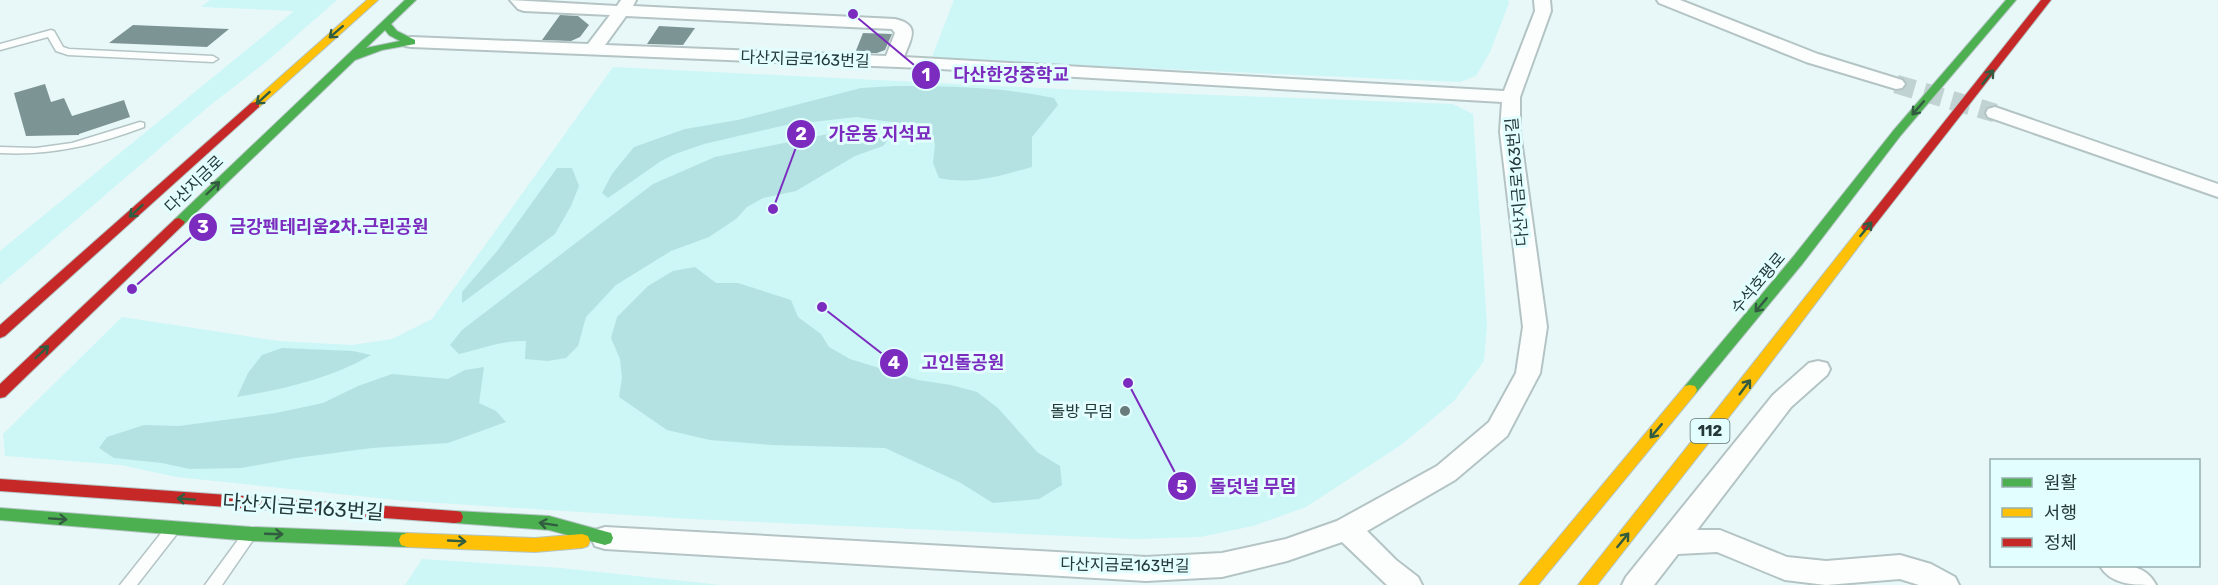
<svg xmlns="http://www.w3.org/2000/svg" width="2218" height="585" font-family="Rubik,'Noto Sans KR',sans-serif">
	<rect width="100%" height="100%" fill="#e8f8f8"/>
	<path fill="#cdf6f6" d="M210 0H337L266 62 208 107 0 285V251L294 11 201 7Z
		M954 0H1508L1509 3 1490 52 1476 76 1460 82 938 59 932 57Z
		M613 67 1081 90 1453 104 1473 114 1487 325 1484 361 1454 401 1401 445 1306 507 1253 526 1200 537 1135 539 691 519 406 501 176 477 121 465 5 456 3 434 122 317 279 341 352 345 392 339 432 319Z
		M422 559 561 568 721 585H405Z"/>
	<path fill="#b4e2e2" d="M896 86C949 86 1002 87 1054 98L1058 105 1032 137V167C998 176 975 185 939 178L933 163 935 144 931 133 912 125 856 117 786 125 704 144 675 154 661 161 608 198 602 193 612 174 634 147 685 129 738 120 861 88Z
		M851 132 889 139 883 146 855 156 796 191 763 198 747 207 736 219 709 237 671 251 616 285 586 317 578 346 566 358 548 361 525 359 526 341C504 340 481 349 459 354L450 345 462 330 653 184 715 157 828 134Z
		M557 168H572L579 186 571 206 555 234 462 303V292L498 250Z
		M695 267 716 283H738L791 300 798 317 821 334 829 347 850 359 918 380 951 385 977 392 998 408 1037 452 1060 466 1062 485 1039 499 993 503 959 482 885 448 772 445 710 440 667 430 619 397 622 378 620 359 611 338 617 317 648 286 673 271Z
		M282 348 353 351 371 355C330 379 284 389 237 397L248 373 262 355Z
		M484 367 479 403 496 411 506 422 448 443 372 448 296 458 241 468 190 469 162 463 114 458 99 448 107 437 144 425 179 426 276 413 323 403 358 386 392 374 448 379 465 370Z"/>
	<path fill="#7d9495" d="M560 15 578 16 589 25 580 37 571 41 542 40Z
		M133 25 229 29 207 47 109 43Z
		M659 26 695 28 683 45 647 44Z
		M863 33 892 34 885 50 877 53H855Z
		M45 84 51 102 64 98 72 116 124 100 130 117 79 134V135L26 136 14 93Z"/>
	<g fill="none" stroke-linecap="round" stroke-linejoin="round">
		<path stroke="#c1d2d2" stroke-width="19" stroke-dasharray="19 10" stroke-linecap="butt" d="M1896 84 1995 113"/>
		<g stroke="#b4c4c4" stroke-width="3">
			<path id="lane" d="M51 30 54 31 63 47 69 49 213 56 218 59 213 62 68 55 56 51 48 37 0 50V44Z
				M140 122 144 123V127C96 145 51 156 0 153V147L36 148 72 143Z
				M171 525 176 527 178 531 176 535 137 585H120L166 527Z
				M248 531 253 533 255 537 222 585H205L243 533Z"/>
		</g>
		<g stroke="#b4c4c4" stroke-width="4">
			<path id="street" d="M510 0 617 6 621 0H636L633 6 895 19C921 25 911 38 904 57L1504 91 1535 11 1534 0H1550L1551 11 1520 97V132L1547 327 1540 373 1507 436 1455 480 1367 531 1396 560 1418 577 1422 585H1387L1342 542 1287 561 1222 577 1146 581 605 549 595 546 591 538 595 530 605 527 1146 557 1222 553 1286 539 1337 521 1437 466 1489 422 1516 373 1523 327 1500 132 1502 102 923 68 411 47 405 46 402 42 405 38 411 37 588 44 610 15 524 11 518 9ZM626 16 892 29 895 33 886 56 605 45Z
				M1657 0H1680L1818 54 1902 80 1905 84 1902 88 1896 89 1806 62 1659 3Z
				M1995 107 2218 184V197L1988 117 1986 113 1988 109Z
				M1818 361 1827 363 1830 369 1827 375 1791 407 1697 530H1720L1787 557 1826 561 1900 555 1931 564 1955 577 1959 585H1919L1900 579 1826 585 1785 580 1717 552 1678 554 1654 585H1622L1626 577 1773 395 1809 363Z
				M2100 566C2121 564 2145 563 2156 585 2134 585 2111 585 2100 566Z"/>
		</g>
		<g stroke="#b4c4c4" stroke-width="2">
			<path id="fast" d="M405 0H416L391 24 397 31 415 40V44L382 50 355 60 183 225H175L173 222 175 219ZM385 30 389 35 400 41 366 48Z
				M2006 0H2016L1901 135 1803 263 1695 394H1685L1683 390 1685 386 1793 257 1893 131Z
				M0 508 251 527 407 533 413 535 415 540 413 545 407 547 251 541 0 520Z
				M455 511 549 516 611 533 613 538 611 543 605 545 549 530 455 523 449 522 447 517 449 512Z"/>
		</g>
		<g stroke="#b4c4c4" stroke-width="2">
			<path id="slow" d="M367 0H378L259 107H251V103Z
				M1867 223 1873 227 1871 230 1747 394 1597 585H1578L1863 224Z
				M1690 385 1695 386 1697 390 1695 394 1538 585H1519L1685 386Z
				M407 533 535 538 582 534 588 536 590 541 588 546 582 548 535 552 407 547 401 545 399 540 401 535Z"/>
		</g>
		<g stroke="#b4c4c4" stroke-width="2">
			<path id="jam" d="M2041 0H2051L1871 230H1863L1861 227 1863 224Z
				M255 102 259 103V107L5 336 0 338V325L251 103Z
				M179 218 185 222 183 225 5 397 0 398V384L175 219Z
				M0 479 455 511 461 512 463 517 461 522 455 523 0 491Z"/>
		</g>
		<use href="#lane" fill="#fcfefe" fill-rule="evenodd"/>
		<use href="#street" fill="#fcfefe" fill-rule="evenodd"/>
		<use href="#fast" fill="#4caf50" fill-rule="evenodd"/>
		<use href="#slow" fill="#ffc107" fill-rule="evenodd"/>
		<use href="#jam" fill="#c62828" fill-rule="evenodd"/>
	</g>
	<defs><path id="oneway-shaft" d="M-6 0H5M1.5-3L5.5 0L1.5 3" fill="none" stroke-width="1.6" stroke-linecap="round" stroke-linejoin="round" transform="scale(1.5)"/></defs>
	<g stroke="#315c3f">
		<use href="#oneway-shaft" transform="translate(336 32) rotate(139)"/>
		<use href="#oneway-shaft" transform="translate(1988 77) rotate(-52)"/>
		<use href="#oneway-shaft" transform="translate(263 98) rotate(138)"/>
		<use href="#oneway-shaft" transform="translate(1918 108) rotate(131)"/>
		<use href="#oneway-shaft" transform="translate(213 188) rotate(-44)"/>
		<use href="#oneway-shaft" transform="translate(136 211) rotate(138)"/>
		<use href="#oneway-shaft" transform="translate(1866 229) rotate(-51)"/>
		<use href="#oneway-shaft" transform="translate(1761 305) rotate(130)"/>
		<use href="#oneway-shaft" transform="translate(42 352) rotate(-44)"/>
		<use href="#oneway-shaft" transform="translate(1745 387) rotate(-53)"/>
		<use href="#oneway-shaft" transform="translate(1656 431) rotate(130)"/>
		<use href="#oneway-shaft" transform="translate(186 499) rotate(-176)"/>
		<use href="#oneway-shaft" transform="translate(58 519) rotate(4)"/>
		<use href="#oneway-shaft" transform="translate(548 524) rotate(-171)"/>
		<use href="#oneway-shaft" transform="translate(274 534) rotate(2)"/>
		<use href="#oneway-shaft" transform="translate(1623 540) rotate(-51)"/>
		<use href="#oneway-shaft" transform="translate(457 541) rotate(3)"/>
	</g>
	<circle fill="#697b7b" stroke="#e2fefe" stroke-width="2" cx="1125" cy="411" r="6"/>
	<g text-anchor="middle" dominant-baseline="central" stroke-width="6" stroke-linejoin="round" paint-order="stroke">
		<rect fill="#e2fefe" stroke="#5e7373" stroke-width="1.5" x="1690.5" y="419" width="39" height="24" rx="4.5"/>
		<g font-size="15" font-weight="bold" fill="#253838">
			<text x="1710" y="431">112</text>
		</g>
		<g font-size="16" fill="#253838" stroke="#e2fefe">
			<text transform="translate(805 59) rotate(2)">다산지금로163번길</text>
			<text transform="translate(1517 182) rotate(-95)">다산지금로163번길</text>
			<text transform="translate(194 184) rotate(-44)">다산지금로</text>
			<text transform="translate(1758 283) rotate(-50)">수석호평로</text>
			<text transform="translate(1125 565) rotate(1)">다산지금로163번길</text>
		</g>
		<g font-size="16" fill="#253838" stroke="#e2fefe" text-anchor="end">
			<text x="1113" y="411">돌방 무덤</text>
		</g>
		<g font-size="20" fill="#253838" stroke="#e2fefe">
			<text transform="translate(303 507) rotate(4)">다산지금로163번길</text>
		</g>
	</g>
	<path fill="none" stroke="#7b2cbf" stroke-width="2" d="M853 14L926 75M773 209L801 134M132 289L203 227M822 307L894 363M1128 383L1182 486"/>
	<g fill="#7b2cbf" stroke="#e2fefe" stroke-width="2">
		<circle cx="853" cy="14" r="6"/>
		<circle cx="773" cy="209" r="6"/>
		<circle cx="132" cy="289" r="6"/>
		<circle cx="822" cy="307" r="6"/>
		<circle cx="1128" cy="383" r="6"/>
		<circle cx="926" cy="75" r="15"/>
		<circle cx="801" cy="134" r="15"/>
		<circle cx="203" cy="227" r="15"/>
		<circle cx="894" cy="363" r="15"/>
		<circle cx="1182" cy="486" r="15"/>
	</g>
	<g font-size="18" text-anchor="middle" font-weight="bold" fill="#fff">
		<text x="926" y="81">1</text>
		<text x="801" y="140">2</text>
		<text x="203" y="233">3</text>
		<text x="894" y="369">4</text>
		<text x="1182" y="493">5</text>
	</g>
	<g font-size="18" text-anchor="middle" font-weight="bold" fill="#7b2cbf" stroke="#e2fefe" stroke-width="6" stroke-linejoin="round" paint-order="stroke">
		<text x="1011" y="81">다산한강중학교</text>
		<text x="880" y="140">가운동 지석묘</text>
		<text x="329" y="233">금강펜테리움2차.근린공원</text>
		<text x="963" y="369">고인돌공원</text>
		<text x="1253" y="493">돌덧널 무덤</text>
	</g>
	<rect x="1990" y="459" width="210" height="108" fill="#e2fefe" stroke="#96afaf" stroke-width="1.5"/>
	<rect x="2002" y="478" width="30" height="9" fill="#4caf50" stroke="#96afaf" stroke-width="1.5"/>
	<text x="2044" y="489" font-size="18" fill="#253838">원활</text>
	<rect x="2002" y="508" width="30" height="9" fill="#ffc107" stroke="#96afaf" stroke-width="1.5"/>
	<text x="2044" y="519" font-size="18" fill="#253838">서행</text>
	<rect x="2002" y="538" width="30" height="9" fill="#c62828" stroke="#96afaf" stroke-width="1.5"/>
	<text x="2044" y="549" font-size="18" fill="#253838">정체</text>
</svg>
